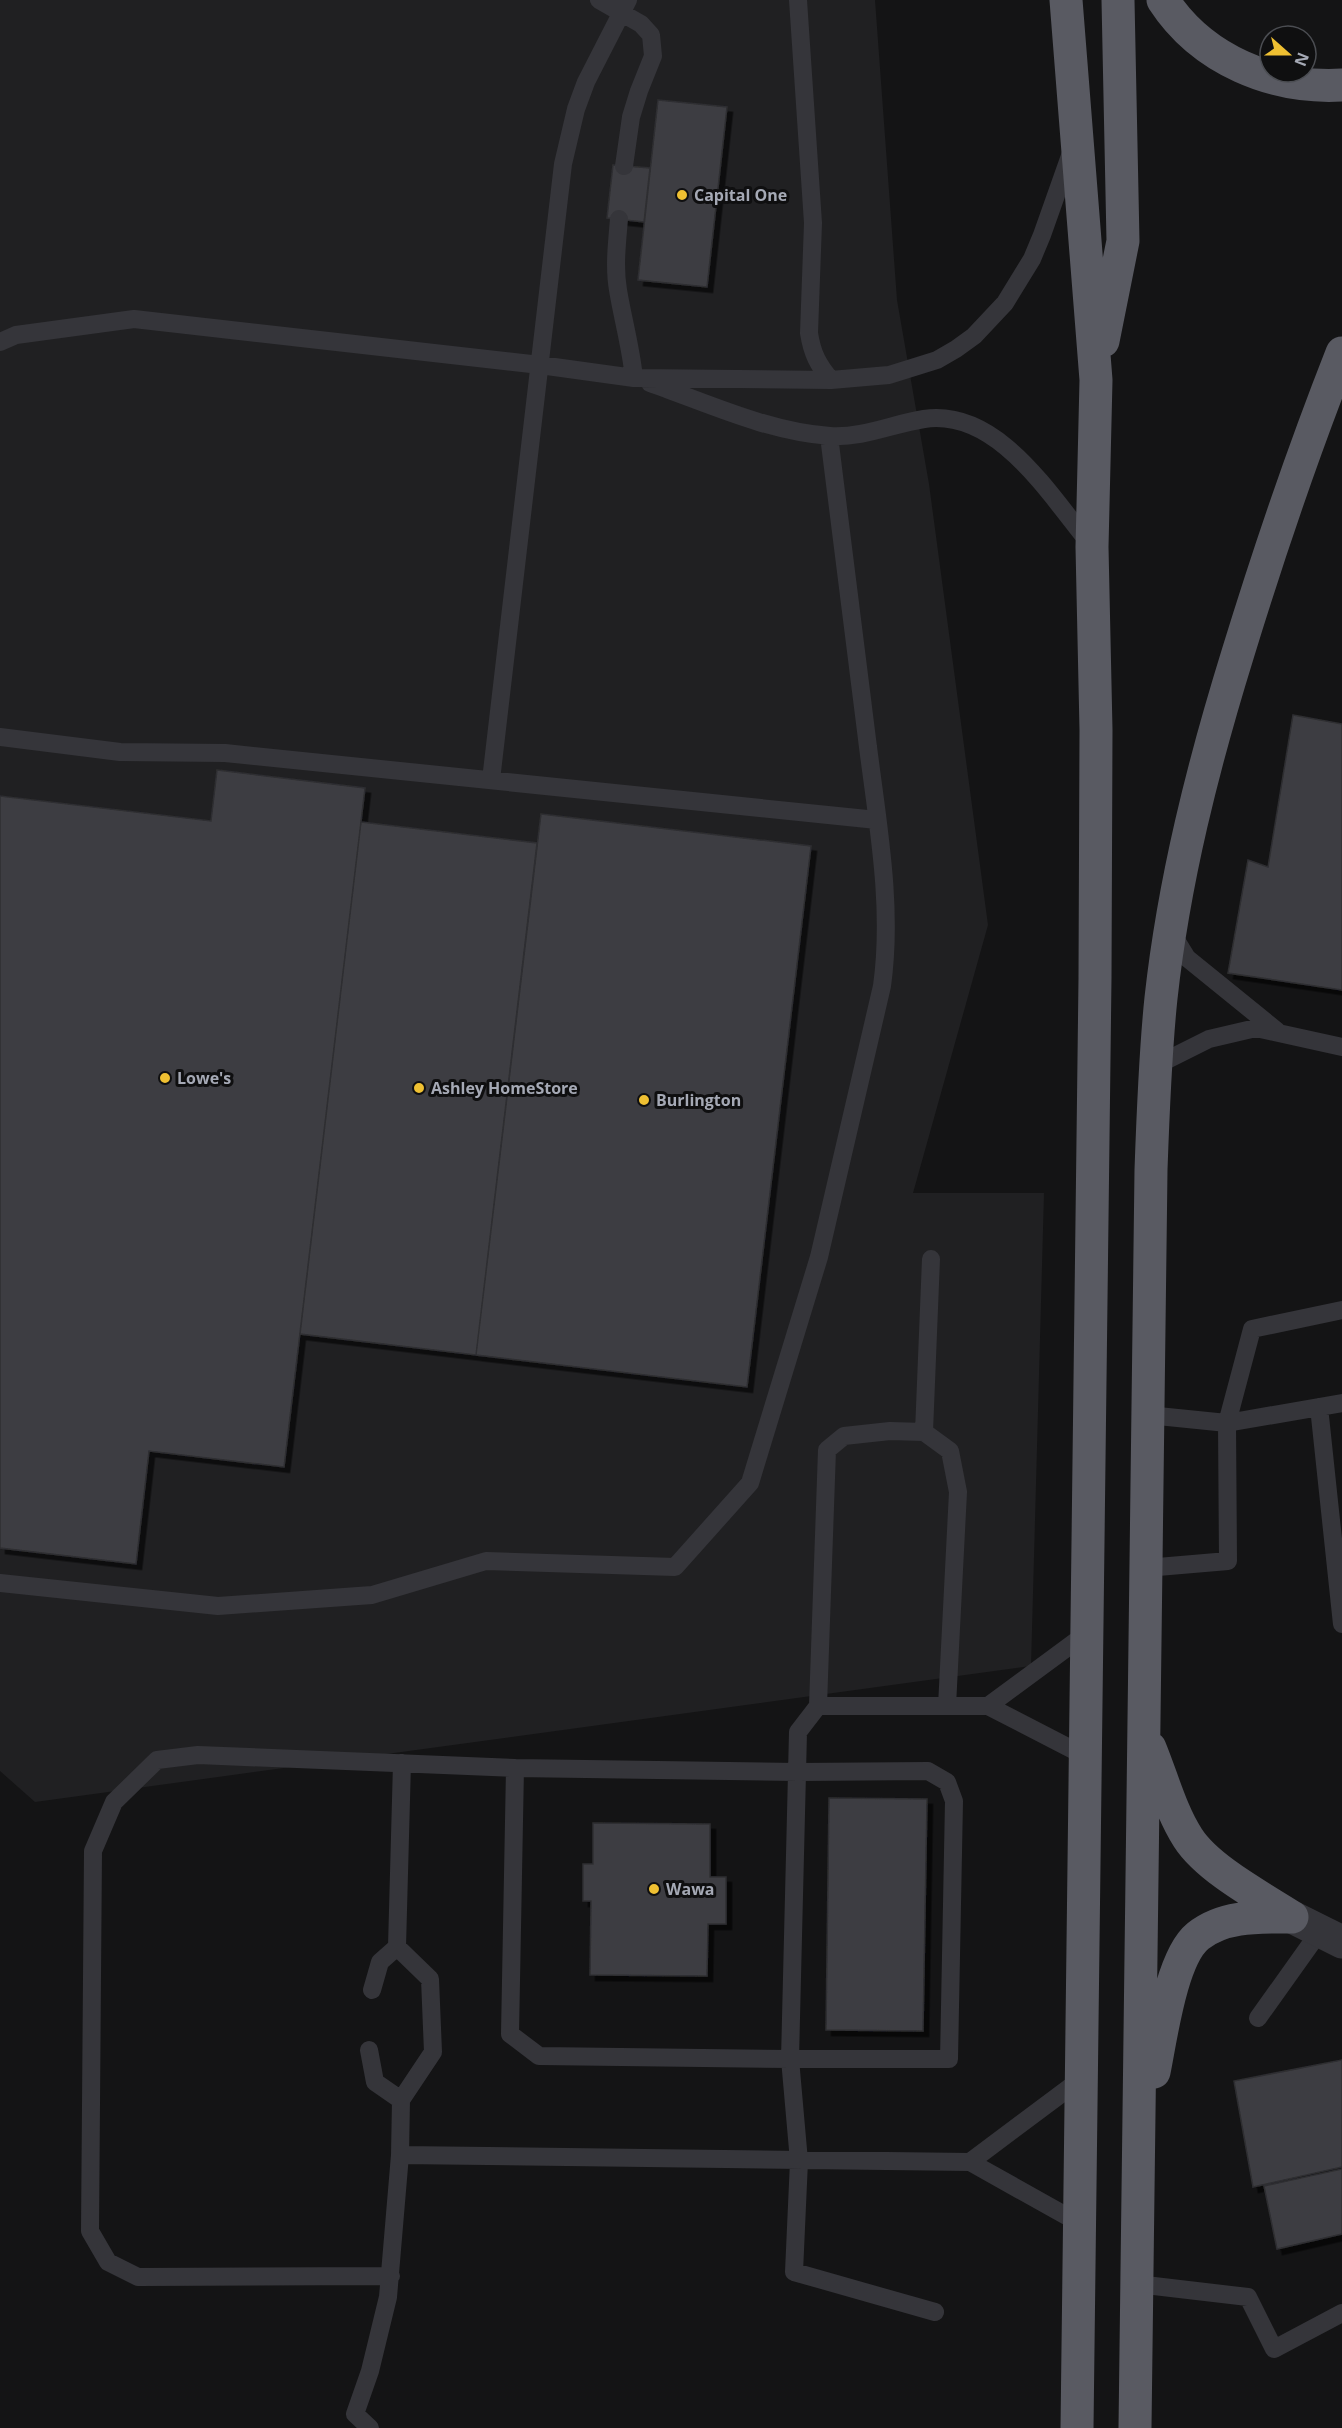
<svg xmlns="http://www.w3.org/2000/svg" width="1342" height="2428" font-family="'Open Sans',sans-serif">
	<defs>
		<filter id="shadow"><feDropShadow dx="5.5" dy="5.5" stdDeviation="0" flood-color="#0009"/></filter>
	</defs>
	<rect width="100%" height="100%" fill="#141415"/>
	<path fill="#202022" d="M0 0H875L897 300 929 484 988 925 913 1193H1044L1031 1666 35 1802 0 1771Z"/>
	<path fill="#3e3e42" stroke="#2e2e31" stroke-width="1.5" filter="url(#shadow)" d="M658 100 727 107 707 287 638 280Z
		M613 165 650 168 644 222 607 218Z
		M1293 715 1342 724V990L1228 973 1248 860 1268 867Z
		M217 770 365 788 284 1467 149 1451 136 1564 0 1548V796L211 821Z
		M541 814 811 846 747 1387 476 1355Z
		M361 822 537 843 476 1355 300 1334Z
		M829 1798 927 1799 923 2031 826 2030Z
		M593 1823 710 1824V1877H726V1924H708L707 1976 590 1975 591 1901H583V1864H593Z
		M1342 2060V2167L1253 2187 1234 2081Z
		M1342 2169V2234L1277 2249 1264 2186Z"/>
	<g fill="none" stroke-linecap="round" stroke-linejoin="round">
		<path stroke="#35353a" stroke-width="18" d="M599 0 641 24 651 35 653 56 639 91 631 117 624 166
			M798 0 813 223 809 333C812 353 818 365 831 380
			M619 219C617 243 614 267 618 290 623 320 631 348 634 378
			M0 342 16 335 134 319 540 365 634 378 831 380 889 375 937 360 956 349 974 336 1005 303 1032 259 1042 235 1071 153
			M650 383C707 403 769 432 830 436 863 438 892 424 924 419 998 408 1050 496 1091 545
			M0 737 120 752 225 753 877 820
			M491 780 563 164 576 109 586 82 628 0
			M1171 932 1187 958 1277 1031
			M1155 1066 1209 1039 1256 1028 1342 1047
			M1319 1407 1342 1624
			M1148 1415 1227 1423 1252 1329 1342 1310
			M924 1432 931 1259
			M1146 1568 1228 1561 1227 1423 1342 1403
			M0 1583 218 1606 372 1595 486 1561 675 1567 750 1483 819 1257 882 986C893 907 878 826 868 747 855 643 842 539 829 436
			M818 1706 827 1450 844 1436 890 1431 924 1432 950 1451 958 1492 947 1706
			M988 1706 1087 1633
			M515 1768 798 1772 928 1771 947 1782 954 1801 949 2059H790L539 2056 510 2034Z
			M372 1990 380 1962 397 1947
			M1258 2018 1320 1931
			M369 2050 375 2082 401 2100
			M400 2155 401 2100 433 2052 430 1979 397 1947 402 1763
			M970 2162 1081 2079
			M391 2276 138 2277 108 2262 90 2231 93 1851 114 1802 157 1760 198 1755 515 1768
			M1137 2284 1248 2297 1274 2349 1342 2313
			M935 2312 794 2272 799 2161 790 2059 798 1732 818 1706H988L1085 1756
			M370 2428 355 2414 370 2371 388 2297 400 2155 970 2162 1079 2223"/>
		<path stroke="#35353a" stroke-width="33" d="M1292 1917 1342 1942"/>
		<path stroke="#595a62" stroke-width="33" d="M1066 0 1096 380 1092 547 1096 730 1095 978 1077 2428
			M1163 0C1202 60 1273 89 1342 85
			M1103 341 1123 241 1118 0
			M1150 1748C1162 1777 1171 1812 1188 1838 1208 1869 1261 1897 1292 1917
			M1154 2072C1161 2038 1171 1958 1198 1936 1224 1915 1260 1917 1292 1917
			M1135 2428 1151 1170C1153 1113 1155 1055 1161 998 1174 880 1203 766 1238 653 1269 552 1303 452 1342 353"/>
	</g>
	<g fill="#efc032" stroke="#0f0f10" stroke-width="2">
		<circle cx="682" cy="195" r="6"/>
		<circle cx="165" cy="1078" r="6"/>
		<circle cx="419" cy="1088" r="6"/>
		<circle cx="644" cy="1100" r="6"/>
		<circle cx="654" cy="1889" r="6"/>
	</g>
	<g text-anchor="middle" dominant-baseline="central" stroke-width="6" stroke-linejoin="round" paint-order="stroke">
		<g font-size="16" font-weight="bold" fill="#a5a9b5" stroke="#0f0f10" text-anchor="start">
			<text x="694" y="195">Capital One</text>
			<text x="177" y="1078">Lowe's</text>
			<text x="431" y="1088">Ashley HomeStore</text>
			<text x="656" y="1100">Burlington</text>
			<text x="666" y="1889">Wawa</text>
		</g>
	</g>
	<g transform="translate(1288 54) rotate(111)"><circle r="28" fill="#0f0f10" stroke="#4b4d52" stroke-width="1.5"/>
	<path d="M0-4.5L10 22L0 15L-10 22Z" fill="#efc032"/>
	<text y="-9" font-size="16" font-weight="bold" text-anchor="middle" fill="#a5a9b5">N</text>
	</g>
</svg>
